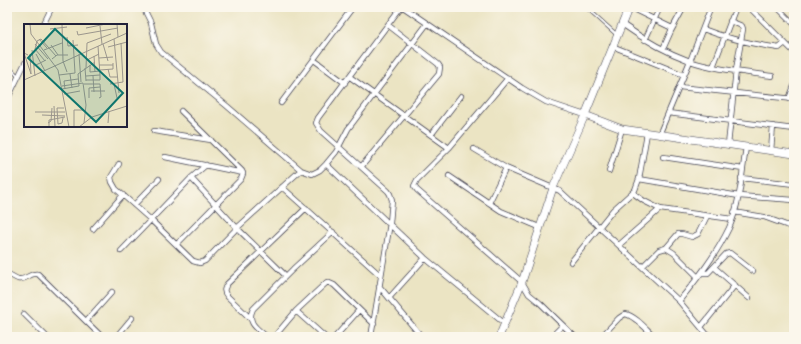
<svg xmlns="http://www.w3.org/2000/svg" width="801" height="344" font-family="Dekko,sans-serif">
	<rect width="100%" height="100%" fill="#fbf7ec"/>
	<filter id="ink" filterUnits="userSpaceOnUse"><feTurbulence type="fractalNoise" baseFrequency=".025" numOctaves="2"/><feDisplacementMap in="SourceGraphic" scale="8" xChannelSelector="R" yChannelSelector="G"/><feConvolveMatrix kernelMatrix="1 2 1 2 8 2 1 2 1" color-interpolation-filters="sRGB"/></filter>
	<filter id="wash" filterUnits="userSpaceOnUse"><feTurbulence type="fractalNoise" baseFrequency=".012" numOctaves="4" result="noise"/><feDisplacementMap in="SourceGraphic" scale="16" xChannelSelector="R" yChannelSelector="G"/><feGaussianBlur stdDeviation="0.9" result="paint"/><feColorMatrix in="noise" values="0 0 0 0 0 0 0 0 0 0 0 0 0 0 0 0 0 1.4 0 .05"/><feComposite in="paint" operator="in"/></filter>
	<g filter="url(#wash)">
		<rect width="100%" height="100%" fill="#ebe4c3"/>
	</g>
	<g filter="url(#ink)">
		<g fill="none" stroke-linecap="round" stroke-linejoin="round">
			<g stroke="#403f4f" stroke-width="4">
				<path id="lane" d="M586 7 617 35
					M7 65 18 76"/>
			</g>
			<g stroke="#403f4f" stroke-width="6">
				<path id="street" d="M143 7 151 23 156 44 161 52 227 106 301 170 312 174 320 170 326 164 336 152 348 129 427 24
					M403 7 522 88 546 102 585 115
					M629 7 672 28
					M749 7 794 52
					M777 7 794 24
					M622 24C643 39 665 52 690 61 715 70 746 72 772 76
					M43 25 52 7
					M703 29C728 39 752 44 779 48L785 43
					M645 40 660 7
					M612 46 684 75
					M663 49 671 31 684 7
					M314 60 345 83
					M713 67 736 7
					M350 77 449 148
					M508 78 449 148 417 180 414 186 417 190 522 282 529 294 540 303 575 337
					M679 87 794 99
					M789 99 794 86
					M7 100 25 63
					M281 103 353 7
					M668 113 794 129
					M154 131 211 140
					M431 135 461 96
					M659 135 690 61 711 7
					M728 145 736 70 743 29 742 26 730 21
					M474 149 506 168 560 191 679 301 709 337
					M771 151 773 126
					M165 157 243 173
					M663 157 743 169
					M119 164 111 177 112 182 116 189 151 220 193 261 200 263 205 261 237 228 301 170
					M326 164 425 258 505 324
					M361 167 439 74 440 67 438 64 388 25
					M609 171 622 129
					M449 176 501 211 539 227
					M191 178 237 228 286 276
					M741 178 794 184
					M639 179 739 196 794 200
					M282 187 381 276
					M633 193 644 201 660 209 732 219
					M489 203 506 168
					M134 205 159 179
					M734 212 764 217 786 225 789 226 794 224
					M93 229 123 195
					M177 244 241 179 243 174 242 171 181 111
					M619 245 660 209
					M666 248 678 234H682L692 237 698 234 707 216
					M121 251 191 178 206 165
					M571 262 613 210 635 190 639 179 647 133
					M642 267 659 250 666 248 674 253 698 277
					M714 267 749 298
					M702 273H708L726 254 730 253 753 271
					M8 274C11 275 15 278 18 279 26 281 30 272 38 274L102 337
					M379 286 422 337
					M389 298 425 258
					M679 301C698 278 716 255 729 228 740 204 742 173 746 147
					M296 311 325 337
					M24 314 47 337
					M250 318 227 296C223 291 224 289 227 284L306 208
					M86 321 112 292
					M701 327 735 285
					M116 337 132 318
					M267 337C258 329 246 323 253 309L293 269 333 232
					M274 337 296 311 327 282 334 285 374 324
					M335 337 359 310
					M371 337 390 223 392 200 390 194 388 191 321 131 316 123 318 118 401 7
					M551 337 562 326
					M601 337 619 318 625 314C636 316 647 330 655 337"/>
			</g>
			<g stroke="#403f4f" stroke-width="8">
				<path id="secondary" d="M585 115 622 129 794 154
					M499 337 522 282 553 188 585 115 629 7"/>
			</g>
			<use href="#lane" stroke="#fff" stroke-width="2.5"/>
			<use href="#street" stroke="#fff" stroke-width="4.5"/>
			<use href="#secondary" stroke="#fff" stroke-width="7"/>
		</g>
	</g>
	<g transform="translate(24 24)">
		<rect width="103" height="103" fill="#ebe4c3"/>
		<path fill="none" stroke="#9b968d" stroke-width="1" d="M6 0 7 10 34 46 45 103M38 0 39 37 43 48M93 0 94 13M76 2 78 20M62 4 82 0M26 5 43 3M53 7 54 11 94 4M43 13 44 22 54 21M15 15 23 24M90 15 95 69M13 17 17 15 32 32M13 17 11 25 21 37M11 20 24 35M79 20 84 37M27 21 34 31M84 23 103 18M8 26 11 52M20 26 38 19M12 30 21 47M55 30 57 58M4 31 0 29 7 50 6 30M70 32 71 48M75 34 89 33M28 35 33 31H44M63 36 75 30M66 41V48L76 47M75 41H89M10 42 22 36M61 44 62 57M62 44 63 19 87 10M84 45 86 53H94M76 46 89 45V39M46 50 48 64M35 51 51 49 49 16M62 52 76 51 74 22M69 52 70 68M0 56 103 9M62 56H76V51M60 60H76L77 73 75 74M86 60 99 58 97 19M90 60 93 74M38 62 59 59 62 81 60 99M38 65 55 62 54 50 71 38M41 65 40 57 54 55M67 67H81M40 70 56 67M65 74V64L76 63M30 82 31 103M11 88H41M18 91 41 92M39 94 38 99 34 100 33 84H40M24 99 27 97 28 84M84 99 85 87M25 103V96L41 93M50 103V86H60M55 103 68 93 103 82"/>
		<path fill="#0f766e" fill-opacity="0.15" stroke="#0f766e" stroke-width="2" d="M31 5 99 69 72 98 4 34Z"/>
		<rect width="103" height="103" fill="none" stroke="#22223b" stroke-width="2"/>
	</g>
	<rect width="801" height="344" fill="none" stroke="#fbf7ec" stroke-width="24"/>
</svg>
